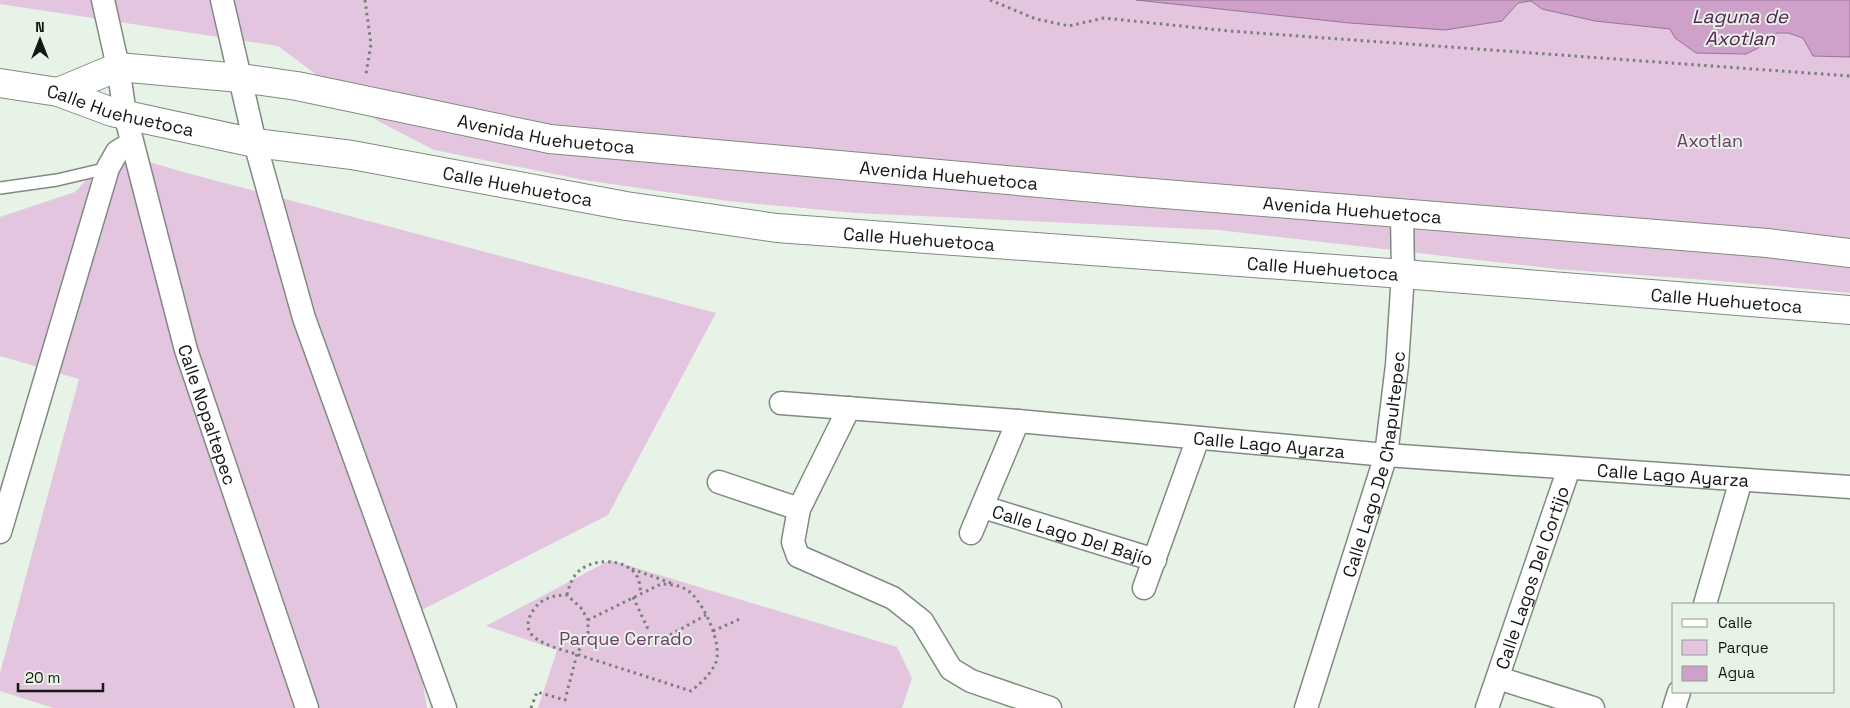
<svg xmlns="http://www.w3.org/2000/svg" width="1850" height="708" font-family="'Space Grotesk',sans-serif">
	<rect width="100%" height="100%" fill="#e8f3e7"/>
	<path fill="#e3c5e0" d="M0 0H1850V293L1720 281 1557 269 1218 230 856 213 728 201 584 180 434 150 378 121 278 46 0 4Z
		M113 151 183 172 716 313 608 515 412 615 427 708H53L0 691V673L79 379 0 356V217L75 192Z
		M610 560 897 647 912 678 902 708H538L557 650 486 626Z"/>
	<path fill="#cea0ca" stroke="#967793" d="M1136 0H1850V57L1813 56 1803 38 1788 33H1777L1758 48 1746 54 1696 53 1675 38 1670 29 1595 21 1542 9 1531 1 1518 3 1502 21 1445 30 1350 23Z"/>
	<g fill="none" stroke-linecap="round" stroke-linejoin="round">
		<g stroke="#818a80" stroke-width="14">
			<path id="service" d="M0 188 57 180 108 168"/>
		</g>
		<g stroke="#818a80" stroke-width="25">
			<g id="minor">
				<path id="s1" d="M103 0 118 67 125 114 186 350 307 708"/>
				<path d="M222 0 255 143 304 318 445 708"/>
				<path id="s2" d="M781 403 1018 421 1386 455 1850 487"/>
				<path d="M849 408 799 509 793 542 798 556 893 598 922 621 951 669 971 681 1050 708"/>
				<path d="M719 482 799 509"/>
				<path id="s3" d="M983 507 1155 560"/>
				<path d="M0 532 108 168 117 152 132 143"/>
				<path d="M971 533 1018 421"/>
				<path d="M1144 588 1198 438"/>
				<path d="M1705 604 1741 480"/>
				<path d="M1498 678 1593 708"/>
				<path id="s4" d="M1306 708 1386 455 1397 365 1403 274 1402 214"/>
				<path id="s5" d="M1487 708 1569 468"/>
				<path d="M1674 708 1679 692"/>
			</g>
		</g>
		<g stroke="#818a80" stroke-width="30">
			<g id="secondary">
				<path id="s6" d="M0 83 58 92 112 112 255 143 352 155 626 206 777 228 1403 274 1850 310"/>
				<path id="s7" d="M58 92 118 67 240 78 297 86 550 139 1140 192 1767 243 1850 253"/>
			</g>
		</g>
		<path stroke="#788078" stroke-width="3" stroke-dasharray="2.5 4" stroke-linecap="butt" d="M365 0 371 44 366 74
			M990 0 1036 19 1069 26 1104 18 1229 31 1850 76
			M632 569 671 583
			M567 595C569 587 571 580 576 574 590 557 628 557 638 578 640 583 640 589 641 594
			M633 597 648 629
			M713 631 740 619
			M670 635 706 615
			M531 708 537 692 565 700 577 654 588 633V620L581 608 567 595C556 595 547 597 538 604 531 612 523 625 532 635 543 647 573 652 588 658 623 669 657 680 691 691 701 683 711 674 716 662 722 644 706 609 693 595 685 586 672 584 661 584L588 620"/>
		<use href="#service" stroke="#fff" stroke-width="11"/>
		<use href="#minor" stroke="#fff" stroke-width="22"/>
		<use href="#secondary" stroke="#fff" stroke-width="28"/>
	</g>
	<g text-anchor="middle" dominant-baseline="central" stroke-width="4" stroke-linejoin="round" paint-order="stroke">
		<g font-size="18" fill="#131713" stroke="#e8f3e7">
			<text stroke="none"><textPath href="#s6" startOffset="124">Calle Huehuetoca</textPath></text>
			<text stroke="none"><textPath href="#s7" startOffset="499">Avenida Huehuetoca</textPath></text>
			<text stroke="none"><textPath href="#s7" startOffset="904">Avenida Huehuetoca</textPath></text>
			<text stroke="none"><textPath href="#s6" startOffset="529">Calle Huehuetoca</textPath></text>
			<text stroke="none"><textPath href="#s7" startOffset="1309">Avenida Huehuetoca</textPath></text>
			<text stroke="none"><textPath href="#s6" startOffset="934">Calle Huehuetoca</textPath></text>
			<text stroke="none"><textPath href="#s6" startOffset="1339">Calle Huehuetoca</textPath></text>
			<text stroke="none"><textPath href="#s6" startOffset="1744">Calle Huehuetoca</textPath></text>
			<text stroke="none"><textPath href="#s1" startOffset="428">Calle Nopaltepec</textPath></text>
			<text stroke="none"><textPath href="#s2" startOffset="490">Calle Lago Ayarza</textPath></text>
			<text stroke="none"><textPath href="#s4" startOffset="254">Calle Lago De Chapultepec</textPath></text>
			<text stroke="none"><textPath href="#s2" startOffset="895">Calle Lago Ayarza</textPath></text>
			<text stroke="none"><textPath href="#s3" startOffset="94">Calle Lago Del Bajío</textPath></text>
			<text stroke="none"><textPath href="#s5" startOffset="138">Calle Lagos Del Cortijo</textPath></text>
		</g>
		<g font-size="18" fill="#71396e" stroke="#e8f3e7">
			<text x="1710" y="140">Axotlan</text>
			<text x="626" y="638">Parque Cerrado</text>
		</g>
		<g font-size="19" font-style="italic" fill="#562054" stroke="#e8f3e7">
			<text x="1740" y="16">Laguna de<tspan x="1740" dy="22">Axotlan</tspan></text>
		</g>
	</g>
	<rect x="1672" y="603" width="162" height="90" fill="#e8f3e7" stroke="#939b92"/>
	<rect x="1682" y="619" width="25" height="8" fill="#ffffff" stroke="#939b92"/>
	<text x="1718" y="628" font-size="15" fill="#131713">Calle</text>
	<rect x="1682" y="640" width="25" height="15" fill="#e3c5e0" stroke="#939b92"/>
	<text x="1718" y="653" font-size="15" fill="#131713">Parque</text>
	<rect x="1682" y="666" width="25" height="15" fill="#cea0ca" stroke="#939b92"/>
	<text x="1718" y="678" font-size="15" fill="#131713">Agua</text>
	<g transform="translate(40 40)" stroke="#e8f3e7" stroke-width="4" paint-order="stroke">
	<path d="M0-4L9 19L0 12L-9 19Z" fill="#131713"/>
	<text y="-8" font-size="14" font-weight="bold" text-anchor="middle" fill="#131713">N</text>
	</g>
	<path d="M18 683v8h85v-8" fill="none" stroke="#131713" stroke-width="2.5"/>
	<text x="25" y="683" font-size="15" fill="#131713" stroke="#e8f3e7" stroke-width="4" paint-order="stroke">20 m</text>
</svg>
